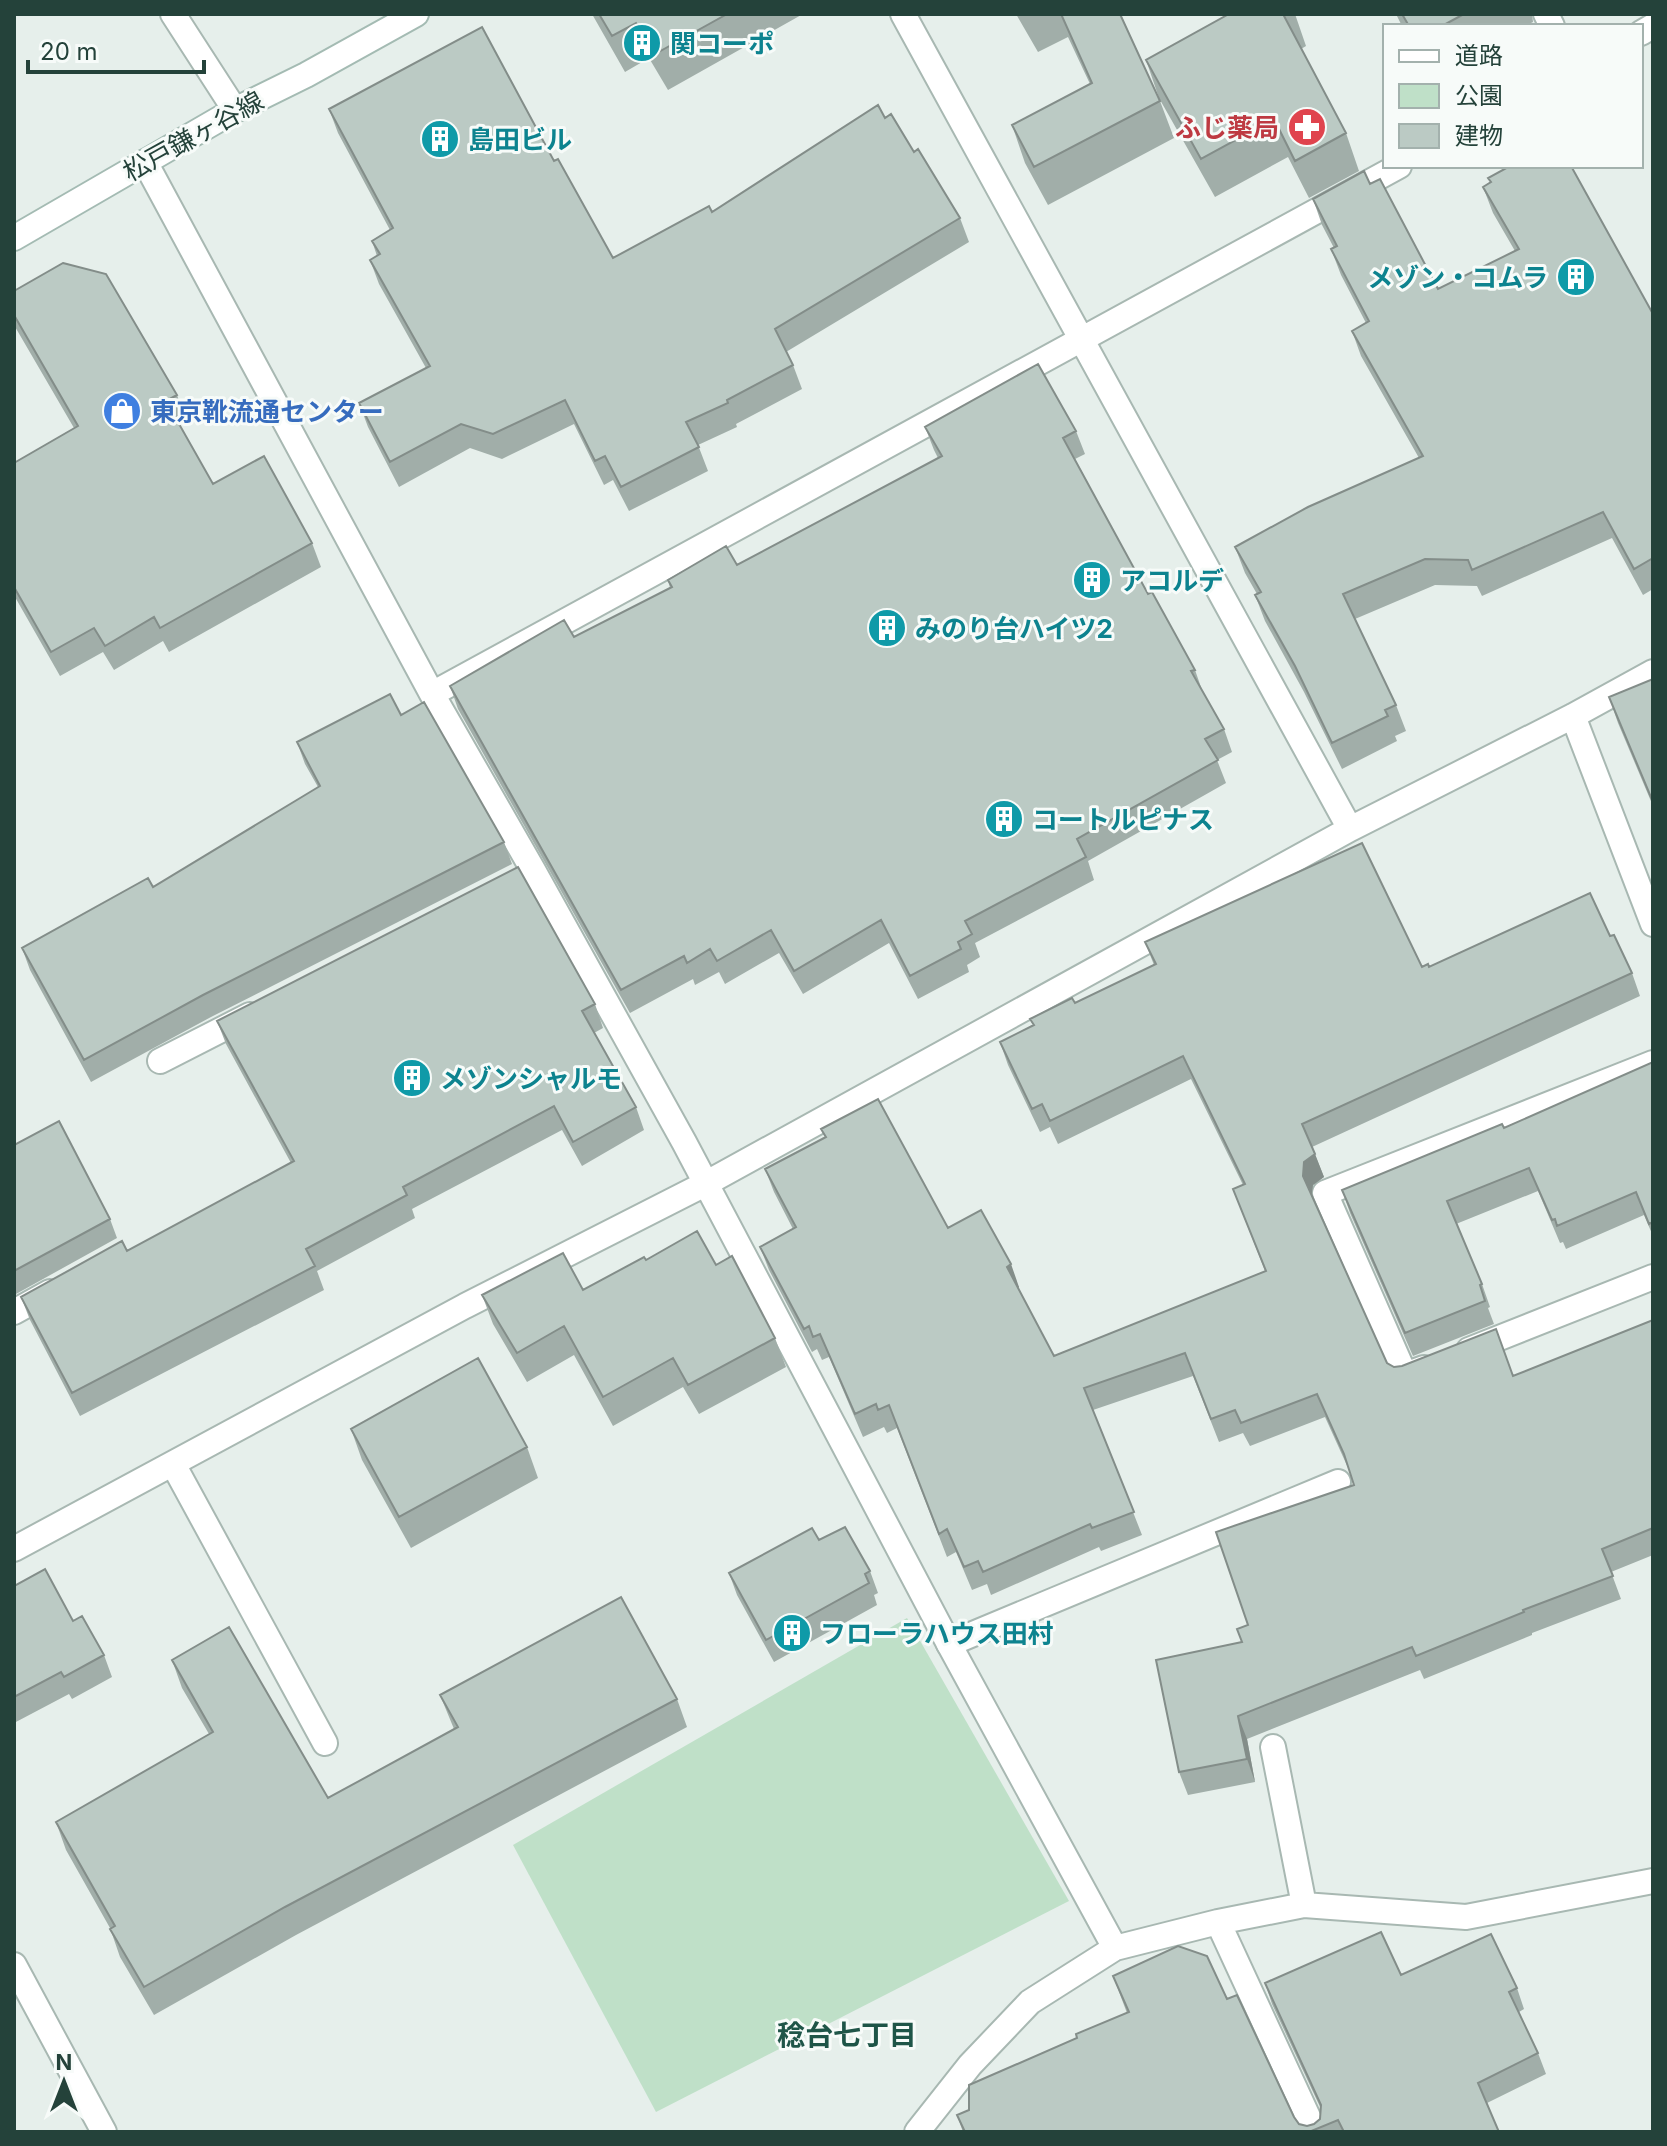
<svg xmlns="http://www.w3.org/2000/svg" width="1667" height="2146" font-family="Inter,'Noto Sans JP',sans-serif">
	<rect width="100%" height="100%" fill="#e6efeb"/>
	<path fill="#bfe0c8" d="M907 1618 1069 1901 656 2112 513 1845Z"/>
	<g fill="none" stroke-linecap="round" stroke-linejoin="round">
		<g stroke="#a8b8b2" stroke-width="28">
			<path id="service" d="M160 1061 250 1015
				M14 1312 50 1292
				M1469 1350 1653 1277
				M1424 1368 1405 1375 1325 1193 1653 1063
				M949 1644 1338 1482"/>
		</g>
		<g stroke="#a8b8b2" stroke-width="28">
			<path id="minor" d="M173 14 235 110
				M903 14 1350 829
				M1546 14 1552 26
				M1641 33 1653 26
				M145 162 432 694 533 870 684 1142 949 1644 1115 1948
				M432 694 1399 166
				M1573 716 1653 924
				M173 1464 325 1743
				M14 1549 465 1306 705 1184 1350 829 1573 716 1653 672
				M1273 1747 1304 1905
				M1218 1922 1315 2132
				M14 1965 104 2132
				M917 2132 970 2065 1030 2002 1115 1948 1218 1922 1304 1905 1466 1917 1653 1881"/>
		</g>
		<g stroke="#a4bbb3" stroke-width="28">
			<path id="secondary" d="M14 238 235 110 306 75 416 14"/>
		</g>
		<use href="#service" stroke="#fff" stroke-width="24"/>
		<use href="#minor" stroke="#fff" stroke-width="24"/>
		<use href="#secondary" stroke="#fff" stroke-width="24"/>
	</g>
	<path fill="#a1aea9" d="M592 14H803L668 90 649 58 625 72Z
		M1016 14H1123L1121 15 1160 101 1174 138 1048 205 1025 163 1012 125 1090 84 1068 37 1038 52Z
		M1229 14H1295L1306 46 1301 49 1346 133 1359 171 1309 198 1288 157 1215 197 1159 98 1146 60Z
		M1396 14H1532L1533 22 1525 26H1402Z
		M329 109 554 161 613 258 712 212 885 118 914 152 960 218 969 242 786 352 793 365 802 389 736 424 737 427 698 445 708 471 629 511 613 480 604 485 574 424 502 459 470 448 399 487 368 427 359 403 426 368 379 284 370 260 377 256 372 241 390 230 338 133Z
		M1488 178 1653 314V589L1643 595 1612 538 1482 596 1477 586 1435 585 1355 619 1396 705 1406 731 1395 736 1397 741 1342 769 1304 692 1265 621 1255 595 1257 594 1245 573 1235 547 1419 458 1361 356 1352 331 1366 323 1341 275 1331 249 1334 248 1322 225 1313 199 1370 184 1438 289 1515 251 1493 213 1483 187 1490 182Z
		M14 291 177 395 186 420 178 423 213 484 312 543 321 567 169 652 163 641 114 670 103 652 60 676 15 597 14 598V463L74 428 14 325Z
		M925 427 1076 431 1085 454 1075 459 1148 594 1195 670 1202 690 1224 729 1232 752 1217 760 1226 783 1088 861 1094 880 975 943 980 957 967 965 969 972 918 999 889 943 803 994 779 953 725 984 719 972 695 985 693 979 630 1013 458 709 450 686 574 637 670 588 668 580 737 565 938 458 934 450Z
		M1653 679V806L1618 723 1609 697Z
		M401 715 504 842 512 864 211 1017 91 1082 30 970 22 948 153 887 318 787 305 764 297 742Z
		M1610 936 1632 973 1640 996 1312 1147 1324 1177 1313 1185 1312 1195 1387 1363 1394 1367 1513 1376 1653 1320V1555L1611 1572 1621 1599 1532 1633V1635L1424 1679 1420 1670 1247 1739 1255 1782 1188 1795 1179 1772 1242 1642 1248 1625 1354 1485 1349 1470 1325 1417 1250 1446 1243 1433 1219 1442 1193 1376 1093 1410 1142 1535 1101 1551 1099 1547 991 1595 987 1584 972 1590 956 1552 947 1557 897 1428 887 1433 884 1427 863 1437 829 1357 822 1360 817 1349 812 1352 769 1270 760 1247 793 1229 774 1192 765 1169 825 1138 821 1129 948 1228 1019 1287 1018 1288 1054 1356 1265 1271 1233 1189 1243 1185 1191 1079 1058 1144 1050 1127 1040 1132 1008 1065 1000 1042 1033 1025 1030 1019 1075 1003 1154 965 1145 942 1422 967H1429Z
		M595 1004 603 1028 594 1033 636 1107 644 1130 582 1166 562 1130 412 1209 415 1218 317 1271 324 1290 80 1416 30 1320 21 1297 127 1251 291 1163 226 1044 217 1021Z
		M1653 1062V1236L1644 1215 1566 1249 1563 1242 1560 1243 1538 1191 1456 1224 1482 1284 1490 1307 1488 1308 1494 1324 1413 1356 1350 1213 1342 1190 1504 1128Z
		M14 1145 110 1219 117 1238 16 1294 14 1291Z
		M646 1260 716 1265 775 1338 786 1367 699 1414 683 1387 613 1426 574 1355 527 1382 493 1324 482 1295 583 1290Z
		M351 1429 527 1447 538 1478 411 1548 362 1460Z
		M819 1540 870 1571 878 1593 874 1595 877 1605 774 1662 737 1595 729 1573Z
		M14 1586 73 1621 104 1655 112 1677 72 1699 69 1694 14 1723Z
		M172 1660 328 1798 454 1729 440 1695 677 1699 687 1727 296 1935 154 2015 120 1957 110 1928 66 1850 56 1822 209 1734 182 1688Z
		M1401 1975 1517 1988 1524 2009 1519 2012 1538 2053 1546 2074 1487 2103 1499 2132H963L957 2115 969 2110 1077 2038 1127 2013 1113 1976 1227 1999 1294 2117 1299 2124 1307 2126 1314 2124 1320 2119 1321 2109 1272 2004 1265 1983Z"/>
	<path fill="#838d89" d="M1315 1154 1324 1177 1313 1185 1311 1199 1303 1176 1304 1162Z
		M1011 1264 1019 1287 1015 1290 1007 1267Z
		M1238 1716 1247 1739 1255 1782 1247 1759Z"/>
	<path fill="#bbcac4" stroke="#838d89" stroke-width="2" d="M599 14H727L655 54 636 23 612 36Z
		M1061 14H1120L1160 101 1034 167 1012 125 1092 83Z
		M1229 14H1283L1346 133 1295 161 1274 119 1201 159 1146 60Z
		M1402 14H1464L1442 26H1409Z
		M482 27 554 161 558 159 613 258 709 206 712 212 878 105 885 118 891 114 914 152 918 149 960 218 775 329 793 365 727 400 728 403 686 422 699 447 621 487 605 456 595 461 565 400 493 434 461 424 390 462 359 403 430 366 370 260 380 254 372 241 393 228 329 109Z
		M1510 166H1571L1653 314V558L1634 569 1603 512 1472 570 1468 560 1425 559 1343 594 1396 705 1385 710 1388 716 1332 743 1295 666 1255 595 1261 592 1235 547 1308 507 1423 456 1352 331 1369 321 1331 249 1337 246 1313 199 1364 171 1370 184 1380 179 1438 289 1519 249 1483 187 1491 182 1488 178Z
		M63 263 106 274 177 395 166 401 213 484 264 456 312 543 160 628 154 617 105 646 94 628 51 652 14 587V463L78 426 14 315V291Z
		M1038 364 1076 431 1063 438 1148 594 1152 592 1195 670 1191 671 1224 729 1205 739 1218 760 1077 839 1086 857 965 921 972 934 958 942 961 949 910 976 881 920 794 971 771 930 717 961 710 949 687 963 684 956 621 990 450 686 564 620 574 637 672 587 668 580 726 546 737 565 942 456 925 427Z
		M1653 679V802L1609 697Z
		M390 694 401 715 424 702 504 842 203 995 84 1060 22 948 148 878 153 887 320 786 297 742Z
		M1362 843 1422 967 1428 964 1429 967 1590 893 1610 936 1614 935 1632 973 1302 1124 1315 1154 1304 1162 1303 1176 1387 1363 1394 1367 1402 1366 1496 1329 1513 1376 1653 1320V1528L1602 1549 1613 1576 1523 1610 1524 1612 1416 1656 1412 1647 1238 1716 1247 1759 1179 1772 1156 1660 1242 1642 1237 1629 1248 1625 1216 1532 1354 1485 1344 1454 1317 1394 1241 1423 1235 1410 1211 1419 1185 1353 1084 1388 1134 1512 1092 1528 1090 1524 983 1572 978 1561 964 1567 947 1529 939 1534 889 1405 878 1410 876 1404 855 1414 820 1334 813 1337 809 1326 804 1329 760 1247 796 1227 765 1169 826 1137 821 1129 878 1099 948 1228 981 1210 1011 1264 1007 1267 1054 1356 1266 1271 1233 1189 1245 1184 1183 1056 1050 1121 1042 1104 1032 1109 1000 1042 1034 1025 1030 1019 1072 998 1075 1003 1156 964 1145 942Z
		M518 867 595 1004 582 1011 636 1107 573 1142 554 1106 403 1187 407 1195 306 1249 315 1266 72 1393 21 1297 122 1241 127 1251 294 1161 217 1021Z
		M1653 1062V1222L1649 1224 1636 1192 1557 1226 1555 1219 1552 1220 1529 1168 1447 1201 1482 1284 1480 1285 1485 1301 1405 1333 1342 1190 1502 1124 1504 1128Z
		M59 1121 110 1219 14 1271V1145Z
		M697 1231 716 1265 732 1256 775 1338 688 1385 673 1358 603 1397 564 1326 517 1353 482 1295 563 1253 583 1290 644 1257 646 1260Z
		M478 1358 527 1447 399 1517 351 1429Z
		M845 1527 870 1571 865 1574 869 1583 766 1640 729 1573 812 1528 819 1540Z
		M45 1569 73 1621 82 1616 104 1655 64 1677 61 1672 14 1697V1586Z
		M621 1597 677 1699 285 1907 144 1987 110 1929 115 1926 56 1822 213 1732 172 1660 229 1627 328 1798 458 1727 440 1695Z
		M1381 1932 1401 1975 1491 1934 1517 1988 1509 1992 1538 2053 1478 2083 1499 2132H1344L1338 2120 1309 2132H965L957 2115 969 2110V2085L1077 2038 1076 2034 1129 2012 1113 1976 1178 1946 1207 1956 1227 1999 1237 1995 1294 2117 1299 2124 1307 2126 1314 2124 1320 2119 1321 2105 1265 1983Z"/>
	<defs>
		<g id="building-disc" transform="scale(2)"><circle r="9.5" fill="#0f9aa8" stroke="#f7fbf9"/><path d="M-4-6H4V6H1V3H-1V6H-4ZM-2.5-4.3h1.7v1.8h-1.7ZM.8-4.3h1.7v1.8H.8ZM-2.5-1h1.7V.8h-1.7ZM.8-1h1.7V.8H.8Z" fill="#fff"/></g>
		<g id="pharmacy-disc" transform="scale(2)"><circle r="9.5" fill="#e0444e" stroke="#f7fbf9"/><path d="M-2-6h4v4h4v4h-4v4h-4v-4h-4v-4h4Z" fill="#fff"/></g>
		<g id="shop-disc" transform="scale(2)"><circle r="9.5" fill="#3f7fe0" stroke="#f7fbf9"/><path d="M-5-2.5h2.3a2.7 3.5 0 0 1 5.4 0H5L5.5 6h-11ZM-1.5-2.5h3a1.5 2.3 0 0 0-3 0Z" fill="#fff"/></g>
	</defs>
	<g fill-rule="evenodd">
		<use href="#building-disc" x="642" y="43"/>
		<use href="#pharmacy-disc" x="1307" y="127"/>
		<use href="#building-disc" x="440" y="139"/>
		<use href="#building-disc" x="1576" y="277"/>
		<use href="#shop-disc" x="122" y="411"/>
		<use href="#building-disc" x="1092" y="580"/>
		<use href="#building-disc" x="887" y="628"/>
		<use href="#building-disc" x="1004" y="819"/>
		<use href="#building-disc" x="412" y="1078"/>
		<use href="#building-disc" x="792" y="1633"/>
	</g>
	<g text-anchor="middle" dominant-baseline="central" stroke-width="6" stroke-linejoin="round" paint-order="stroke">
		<g font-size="26" font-weight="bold" fill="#0d838f" stroke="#f7fbf9" text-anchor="start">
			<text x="670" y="43">関コーポ</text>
			<text x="468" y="139">島田ビル</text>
			<text x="1548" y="277" text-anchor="end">メゾン・コムラ</text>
			<text x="1120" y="580">アコルデ</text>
			<text x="915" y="628">みのり台ハイツ2</text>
			<text x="1032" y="819">コートルピナス</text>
			<text x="440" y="1078">メゾンシャルモ</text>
			<text x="820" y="1633">フローラハウス田村</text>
		</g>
		<g font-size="26" font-weight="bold" fill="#be3a42" stroke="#f7fbf9" text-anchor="end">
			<text x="1279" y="127">ふじ薬局</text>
		</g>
		<g font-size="26" fill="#24423a" stroke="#f7fbf9">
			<text transform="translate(193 136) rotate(-29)">松戸鎌ヶ谷線</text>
		</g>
		<g font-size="26" font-weight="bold" fill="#366cbe" stroke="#f7fbf9" text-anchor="start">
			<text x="150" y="411">東京靴流通センター</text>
		</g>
		<g font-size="28" font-weight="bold" fill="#1f5548" stroke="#f7fbf9">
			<text x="847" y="2035">稔台七丁目</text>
		</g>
	</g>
	<rect width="1667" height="2146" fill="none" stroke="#24423a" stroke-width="32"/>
	<rect x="1383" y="24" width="260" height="144" fill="#f7fbf9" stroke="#a3b1ad" stroke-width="2"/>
	<rect x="1399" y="50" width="40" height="12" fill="#ffffff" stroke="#a3b1ad" stroke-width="2"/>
	<text x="1455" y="64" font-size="24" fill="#24423a">道路</text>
	<rect x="1399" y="84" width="40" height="24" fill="#bfe0c8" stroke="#a3b1ad" stroke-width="2"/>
	<text x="1455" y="104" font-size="24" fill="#24423a">公園</text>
	<rect x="1399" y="124" width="40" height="24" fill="#bbcac4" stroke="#a3b1ad" stroke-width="2"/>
	<text x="1455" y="144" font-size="24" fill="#24423a">建物</text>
	<g transform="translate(64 2082)" stroke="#f7fbf9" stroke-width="6" paint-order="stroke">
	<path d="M0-6L14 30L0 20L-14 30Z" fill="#24423a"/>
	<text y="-12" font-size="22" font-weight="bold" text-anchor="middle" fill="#24423a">N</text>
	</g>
	<path d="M28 60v12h176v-12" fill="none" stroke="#24423a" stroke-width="4"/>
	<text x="40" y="60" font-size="24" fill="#24423a" stroke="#f7fbf9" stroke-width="6" paint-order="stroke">20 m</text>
</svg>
